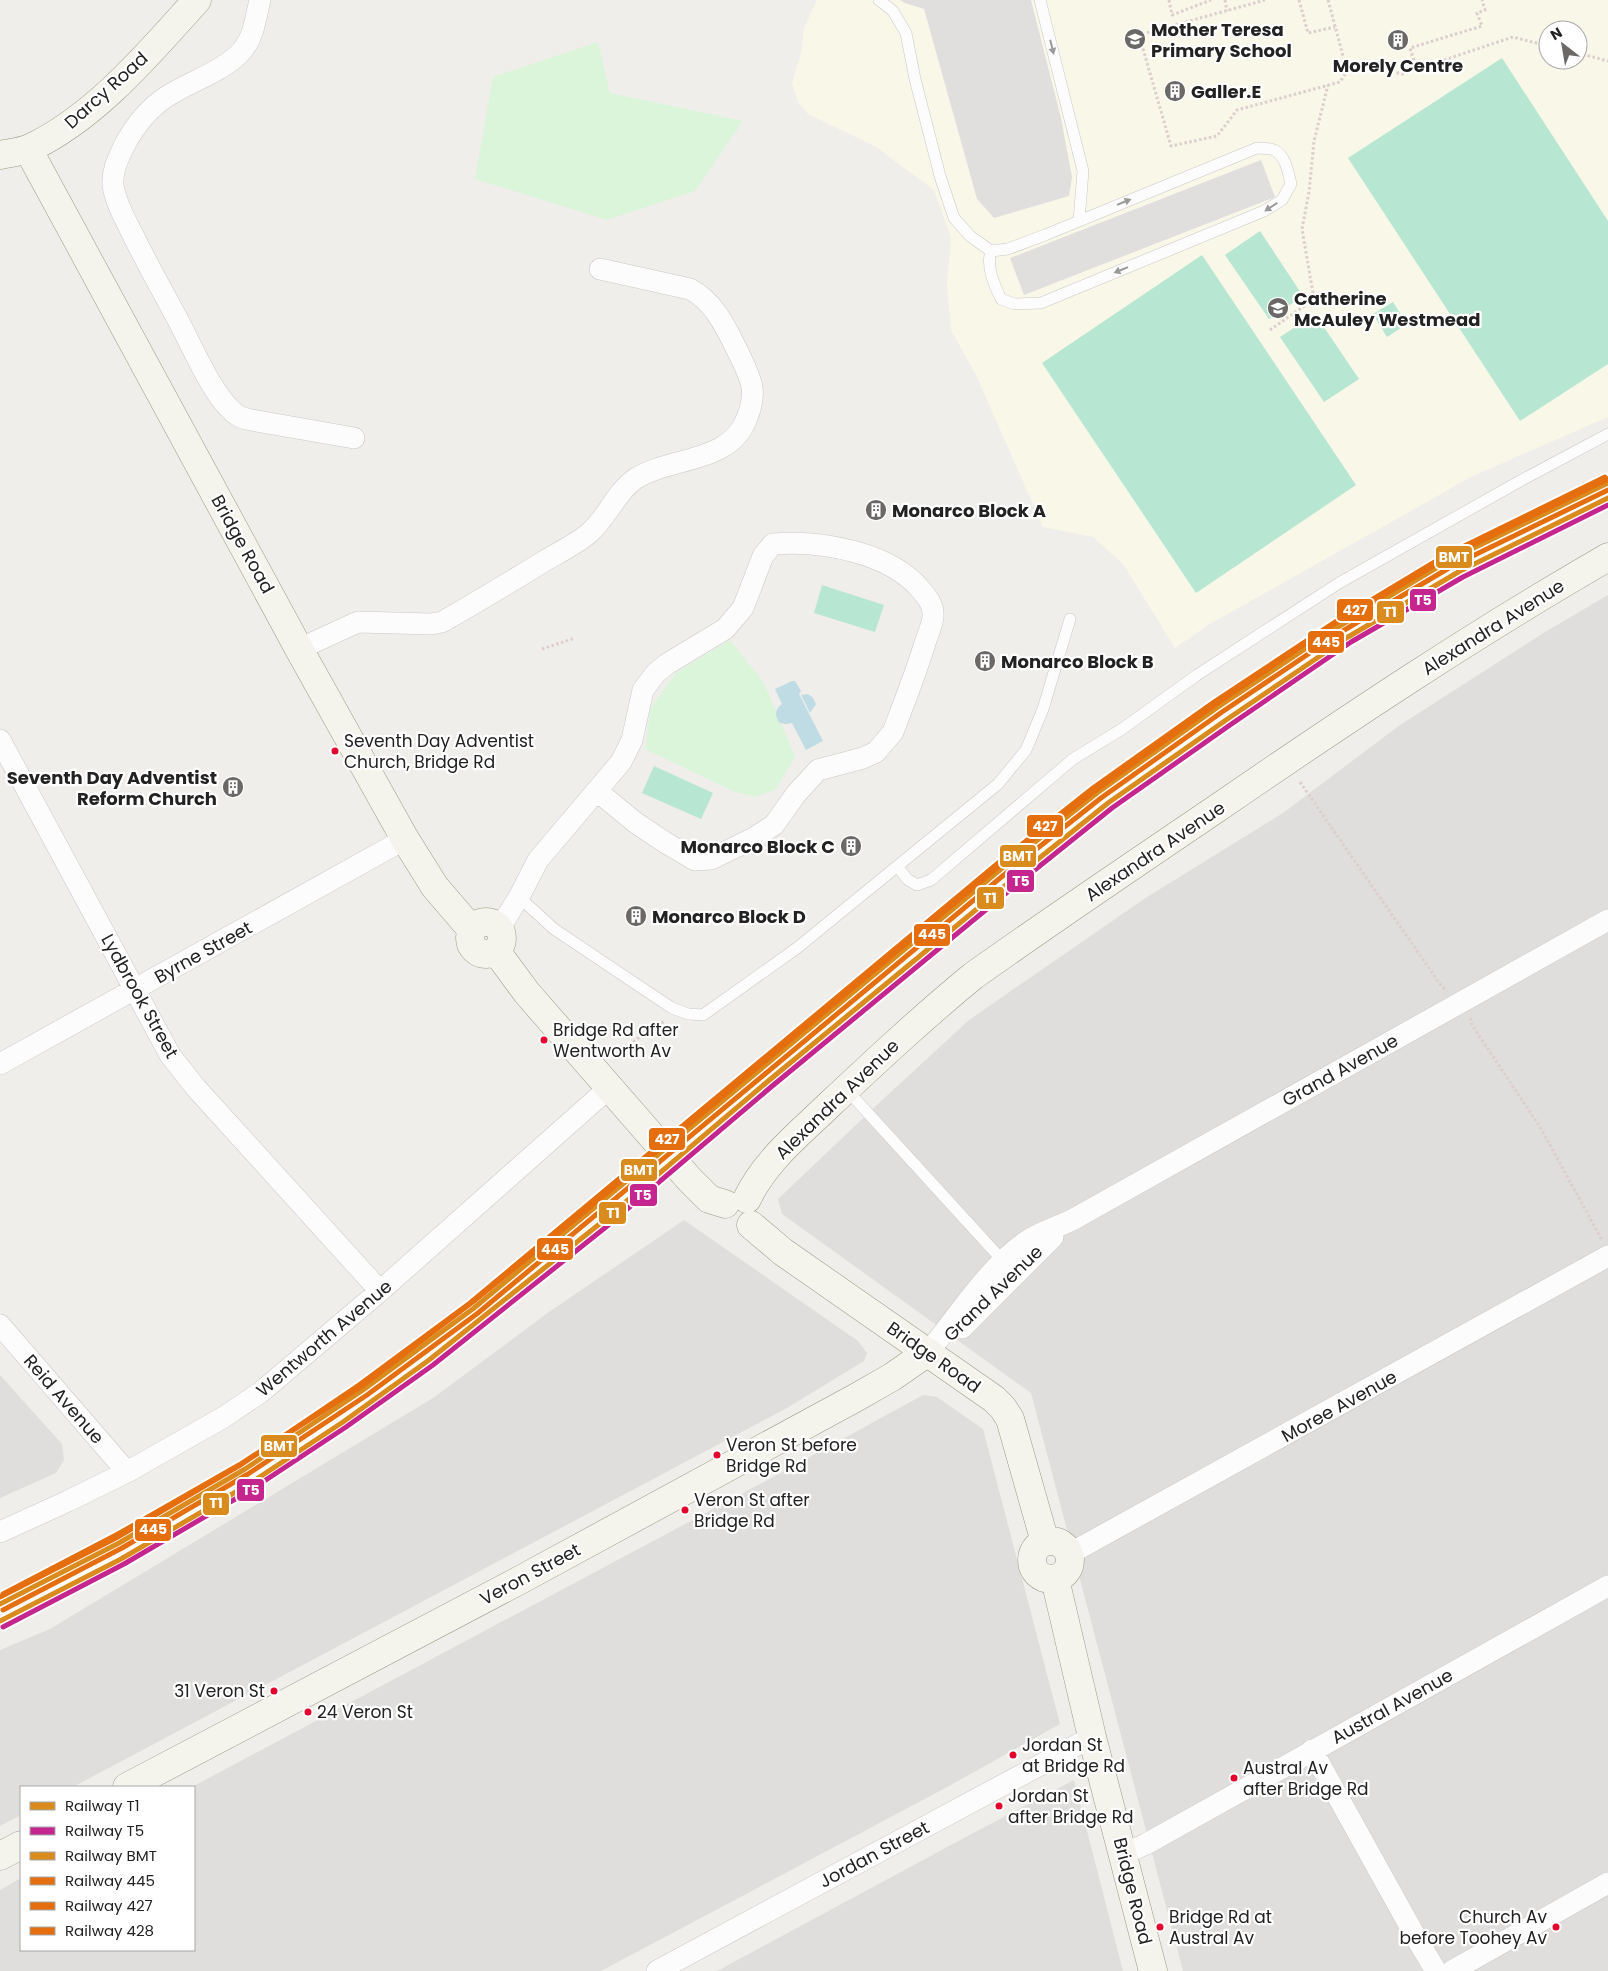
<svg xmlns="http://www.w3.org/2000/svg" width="1608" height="1971" font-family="Poppins,sans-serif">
	<rect width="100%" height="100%" fill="#f0eeeb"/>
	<path fill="#dfdedc" d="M1608 595V1971H1183L1031 1393 782 1214 778 1199 879 1103 969 1020 1144 899 1283 813 1400 725 1545 632Z
		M684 1220 858 1341 867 1353 864 1361 787 1408 73 1787H21V1815L0 1826V1650L50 1629 433 1398 549 1312Z
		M0 1375 62 1444 64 1460 56 1473 0 1498Z
		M923 1395 937 1397 983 1429 1060 1724 951 1785 601 1971H0V1890L21 1878V1950H194V1787H192L775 1476Z
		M1074 1780 1123 1971H717L977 1831Z"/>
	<path fill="#f8f7e8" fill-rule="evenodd" d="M817 0H1608V417L1473 476 1208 625 1175 648 1123 564 1093 537 1043 527 976 375 951 330 947 286 951 237 934 190 876 147 808 114 798 102 792 83 801 53 804 28ZM1548 30H1578V60H1548Z"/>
	<path fill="#daf5da" d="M598 42 610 93 743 121 695 191 607 220 475 179 493 77Z
		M730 640 764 683 795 757 775 790 755 797 735 792 645 749 651 707 676 673Z"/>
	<path fill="#b7e6d2" d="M1502 58 1608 221V364L1520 421 1348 158Z
		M1260 231 1303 296 1269 319 1225 255Z
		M1202 255 1356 485 1196 593 1042 363Z
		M1393 302 1407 324 1387 337 1373 314Z
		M1315 314 1359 379 1324 402 1280 337Z
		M822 585 884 605 875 632 814 613Z
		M654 766 713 793 701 819 642 793Z"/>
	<path fill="#e0dfde" d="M900 0H1031L1061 118 1072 177 1069 196 994 218 977 199 924 9 905 3Z
		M1261 160 1275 197 1024 295 1010 258Z"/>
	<path fill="#bfdbe3" d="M792 681H795L801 691 799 694 823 741 806 750 792 723 786 724 780 723C774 716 775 709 782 704L775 689Z
		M808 694 813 698 816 704 810 713 801 695Z"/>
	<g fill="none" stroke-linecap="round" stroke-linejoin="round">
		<g stroke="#c9c8c7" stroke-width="12">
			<path id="lane" d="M879 0 893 11 906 33 915 79 940 176 954 218 970 236 991 251 1008 249 1045 235 1257 148C1262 148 1269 148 1274 150 1286 156 1288 172 1291 184L1282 200 1264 211 1041 303 1014 304 1001 299C994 284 986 267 991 251
				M1040 0 1083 171 1079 221
				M898 867 907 879 917 885 931 880 1073 759 1122 729 1197 675 1339 583 1520 481 1608 434
				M519 897 554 929 648 992 672 1008 688 1014 703 1015 797 948 998 784 1026 750 1043 709 1070 619
				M846 1089 1003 1261"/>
		</g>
		<g stroke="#c9c8c7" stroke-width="22">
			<path id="street" d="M260 0C255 20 254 40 238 55 217 74 189 82 166 97 148 109 134 127 124 146 118 159 112 170 113 185 115 201 124 217 131 231 146 262 163 292 179 322 193 348 214 399 237 415 241 418 246 419 251 420L354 438
				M299 649 358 622 431 624 442 622C477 602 512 581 546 560 560 552 576 544 588 534 607 519 615 493 635 479 671 456 730 464 747 418 758 391 751 379 739 354 727 330 715 302 690 289L600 269
				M0 740 170 1055 196 1088 380 1291
				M499 929 519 897 538 860 621 762 632 740 643 690 656 673 667 664 725 629 743 608 763 556 773 544C820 540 890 552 921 590 928 598 934 606 933 617 932 626 928 634 925 643 916 673 904 703 893 732L876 752 863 758 818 770 796 794 774 825 752 839 711 859 695 860 666 843 636 823 597 791
				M0 1064 405 839
				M0 1325 127 1472
				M962 1328 1053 1237
				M928 1352C957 1318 989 1266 1027 1241 1040 1232 1058 1227 1072 1220L1608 920
				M0 1532 68 1501 127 1472 224 1417 261 1392 380 1291 609 1088
				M1069 1554 1608 1256
				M1312 1750 1418 1941 1436 1971
				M1124 1854 1146 1844 1608 1586
				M657 1971 1092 1737
				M1452 1971 1608 1883"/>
		</g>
		<g stroke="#999a82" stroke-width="29">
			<path id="secondary" d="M28 149 299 649 405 839 435 887 472 930
				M0 155C9 153 21 152 30 148 96 117 149 53 197 0
				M470 938a16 16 0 1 1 32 0a16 16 0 1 1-32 0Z
				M496 951 527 993 690 1180 709 1199 725 1204
				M747 1199C765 1161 799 1134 829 1105 876 1061 923 1017 973 976 1053 919 1135 864 1216 809 1344 721 1473 635 1608 557
				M751 1225 783 1252 994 1399 1003 1408 1010 1419 1045 1542
				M1032 1560a19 19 0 1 1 38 0a19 19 0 1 1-38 0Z
				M1055 1579 1092 1737 1153 1971
				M127 1787 520 1580 857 1397 892 1377 928 1352
				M0 1856 21 1845"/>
		</g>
		<path stroke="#dccecd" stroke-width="3" stroke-dasharray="2.5 2.5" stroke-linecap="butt" d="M1169 0 1172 15 1211 0
			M1225 0 1227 11
			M1265 0 1139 35 1171 146 1217 136 1237 110 1340 82 1347 71
			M1299 0 1308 33 1335 27
			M1328 0 1347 71 1363 65 1402 74 1513 37 1548 46
			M1578 53 1608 61
			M1417 70 1410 48 1482 26 1477 13 1485 10 1482 0
			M1270 330 1314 299 1302 229 1309 192 1314 141 1328 85
			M542 649 575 638
			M1300 782 1442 987 1447 990
			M1470 1018 1472 1025 1540 1127 1602 1240
			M618 1055 656 1023 666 1022"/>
		<use href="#lane" stroke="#fdfcfc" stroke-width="11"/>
		<use href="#street" stroke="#fdfcfc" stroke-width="21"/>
		<use href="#secondary" stroke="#f4f4ed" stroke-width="28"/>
		<g stroke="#fff" stroke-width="9">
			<path id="rail-1" d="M0 1621 121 1559 246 1486 343 1422 429 1360 602 1222 767 1082 1012 880 1108 803 1226 720 1348 637 1460 571 1608 498"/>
		</g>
		<g stroke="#fff" stroke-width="9">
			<path id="rail-2" d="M3 1627 124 1564 249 1491 346 1427 433 1365 606 1227 771 1087 1016 885 1112 808 1230 725 1351 642 1463 577 1608 505"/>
		</g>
		<g stroke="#fff" stroke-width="9">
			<path id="rail-3" d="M0 1604 119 1543 245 1469 363 1390 474 1308 1001 869 1097 793 1218 707 1338 627 1451 559 1608 483"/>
		</g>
		<g stroke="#fff" stroke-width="9">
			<path id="rail-4" d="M3 1610 122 1548 248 1474 367 1395 478 1313 1005 874 1101 798 1222 712 1341 632 1454 565 1608 490"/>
		</g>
		<g stroke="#fff" stroke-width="9">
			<path id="rail-5" d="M0 1597 116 1538 242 1464 359 1385 470 1303 997 864 1093 788 1214 702 1335 622 1448 554 1605 477"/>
		</g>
		<g stroke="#fff" stroke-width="9">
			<path id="rail-6" d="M3 1594 118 1534 239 1465 362 1386 474 1301 585 1211 999 866 1096 790 1216 704 1336 623 1450 556 1608 479"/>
		</g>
		<use href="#rail-1" stroke="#d98b1d" stroke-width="5"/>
		<use href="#rail-2" stroke="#c4258f" stroke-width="5"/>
		<use href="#rail-3" stroke="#d98b1d" stroke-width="5"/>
		<use href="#rail-4" stroke="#e56e0f" stroke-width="5"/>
		<use href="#rail-5" stroke="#e56e0f" stroke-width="5"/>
		<use href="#rail-6" stroke="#e56e0f" stroke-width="5"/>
	</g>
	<defs><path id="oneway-solid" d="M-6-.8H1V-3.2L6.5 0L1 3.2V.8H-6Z" transform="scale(1.25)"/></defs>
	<g fill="#9a9a9a">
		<use href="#oneway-solid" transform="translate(1052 47) rotate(76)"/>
		<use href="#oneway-solid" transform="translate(1124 202) rotate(-22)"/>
		<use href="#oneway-solid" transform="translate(1271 207) rotate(147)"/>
		<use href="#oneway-solid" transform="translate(1121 270) rotate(158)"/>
	</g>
	<defs>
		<g id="school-disc" transform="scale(1.125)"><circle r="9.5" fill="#6a6968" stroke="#fff"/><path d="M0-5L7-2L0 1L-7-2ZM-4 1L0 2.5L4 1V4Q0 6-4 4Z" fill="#fff"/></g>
		<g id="building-disc" transform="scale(1.125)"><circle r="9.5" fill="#6a6968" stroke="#fff"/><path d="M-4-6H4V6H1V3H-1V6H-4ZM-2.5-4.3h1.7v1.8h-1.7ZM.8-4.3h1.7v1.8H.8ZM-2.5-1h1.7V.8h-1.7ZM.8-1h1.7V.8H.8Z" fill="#fff"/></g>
	</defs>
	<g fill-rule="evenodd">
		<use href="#school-disc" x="1135" y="39"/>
		<use href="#building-disc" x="1398" y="40"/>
		<use href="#building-disc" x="1175" y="91"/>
		<use href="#school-disc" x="1278" y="308"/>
		<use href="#building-disc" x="876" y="510"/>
		<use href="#building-disc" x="985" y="661"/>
		<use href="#building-disc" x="233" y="787"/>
		<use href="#building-disc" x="851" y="846"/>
		<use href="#building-disc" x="636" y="916"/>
	</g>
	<g fill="#e4002b" stroke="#fff" stroke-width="2">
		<circle cx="335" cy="751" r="4.5"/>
		<circle cx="544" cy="1040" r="4.5"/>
		<circle cx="717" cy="1455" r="4.5"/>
		<circle cx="685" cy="1510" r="4.5"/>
		<circle cx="274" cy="1691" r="4.5"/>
		<circle cx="308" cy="1712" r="4.5"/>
		<circle cx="1013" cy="1755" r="4.5"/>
		<circle cx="1234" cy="1778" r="4.5"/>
		<circle cx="999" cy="1806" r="4.5"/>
		<circle cx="1160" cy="1927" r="4.5"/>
		<circle cx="1556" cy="1927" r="4.5"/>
	</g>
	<g text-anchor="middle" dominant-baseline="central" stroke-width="4.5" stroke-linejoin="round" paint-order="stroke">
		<g font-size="17" fill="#222" stroke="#fff" text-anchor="start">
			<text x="344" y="741">Seventh Day Adventist<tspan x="344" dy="21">Church, Bridge Rd</tspan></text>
			<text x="553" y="1030">Bridge Rd after<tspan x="553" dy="21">Wentworth Av</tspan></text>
			<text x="726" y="1445">Veron St before<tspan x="726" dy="21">Bridge Rd</tspan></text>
			<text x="694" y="1500">Veron St after<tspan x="694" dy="21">Bridge Rd</tspan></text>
			<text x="265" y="1691" text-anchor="end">31 Veron St</text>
			<text x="317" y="1712">24 Veron St</text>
			<text x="1022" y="1745">Jordan St<tspan x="1022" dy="21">at Bridge Rd</tspan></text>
			<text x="1243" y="1768">Austral Av<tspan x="1243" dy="21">after Bridge Rd</tspan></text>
			<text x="1008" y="1796">Jordan St<tspan x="1008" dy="21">after Bridge Rd</tspan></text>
			<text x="1169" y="1917">Bridge Rd at<tspan x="1169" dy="21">Austral Av</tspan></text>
			<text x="1547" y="1917" text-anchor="end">Church Av<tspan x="1547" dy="21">before Toohey Av</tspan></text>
		</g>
		<g font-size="18" font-weight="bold" fill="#222" stroke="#fff" text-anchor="start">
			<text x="1151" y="29">Mother Teresa<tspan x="1151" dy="21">Primary School</tspan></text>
			<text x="1398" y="65" text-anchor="middle">Morely Centre</text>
			<text x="1191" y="91">Galler.E</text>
			<text x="1294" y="298">Catherine<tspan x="1294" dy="21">McAuley Westmead</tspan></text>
			<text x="892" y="510">Monarco Block A</text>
			<text x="1001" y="661">Monarco Block B</text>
			<text x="217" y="777" text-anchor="end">Seventh Day Adventist<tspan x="217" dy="21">Reform Church</tspan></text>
			<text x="835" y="846" text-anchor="end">Monarco Block C</text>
			<text x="652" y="916">Monarco Block D</text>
		</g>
		<g font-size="18" fill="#222" stroke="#fff">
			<text transform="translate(106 90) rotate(-42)">Darcy Road</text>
			<text transform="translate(243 544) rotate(61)">Bridge Road</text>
			<text transform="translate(1493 627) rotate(-32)">Alexandra Avenue</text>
			<text transform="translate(1155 851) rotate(-34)">Alexandra Avenue</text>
			<text transform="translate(203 952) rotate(-29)">Byrne Street</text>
			<text transform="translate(140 996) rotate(61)">Lydbrook Street</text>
			<text transform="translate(1340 1070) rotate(-29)">Grand Avenue</text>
			<text transform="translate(837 1099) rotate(-44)">Alexandra Avenue</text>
			<text transform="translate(993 1293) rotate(-44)">Grand Avenue</text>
			<text transform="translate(324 1338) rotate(-40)">Wentworth Avenue</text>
			<text transform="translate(934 1357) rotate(35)">Bridge Road</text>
			<text transform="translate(64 1399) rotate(49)">Reid Avenue</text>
			<text transform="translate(1339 1406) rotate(-29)">Moree Avenue</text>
			<text transform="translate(530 1574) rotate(-28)">Veron Street</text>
			<text transform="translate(1392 1706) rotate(-29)">Austral Avenue</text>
			<text transform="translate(874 1854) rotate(-28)">Jordan Street</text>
			<text transform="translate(1133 1891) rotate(76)">Bridge Road</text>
		</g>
	</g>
	<g stroke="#fff" stroke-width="2">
		<rect x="1435" y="545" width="38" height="24" rx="5" fill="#d98b1d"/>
		<rect x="1409" y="588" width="28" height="24" rx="5" fill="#c4258f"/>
		<rect x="1336" y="598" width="38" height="24" rx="5" fill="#e56e0f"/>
		<rect x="1376" y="600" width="29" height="24" rx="5" fill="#d98b1d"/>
		<rect x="1307" y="630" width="38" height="24" rx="5" fill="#e56e0f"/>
		<rect x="1026" y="814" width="38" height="24" rx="5" fill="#e56e0f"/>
		<rect x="999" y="844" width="38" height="24" rx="5" fill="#d98b1d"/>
		<rect x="1006" y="869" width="29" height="24" rx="5" fill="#c4258f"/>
		<rect x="976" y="886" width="29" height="24" rx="5" fill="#d98b1d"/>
		<rect x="913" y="923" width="38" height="24" rx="5" fill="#e56e0f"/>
		<rect x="648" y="1127" width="38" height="24" rx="5" fill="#e56e0f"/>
		<rect x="620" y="1158" width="38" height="24" rx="5" fill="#d98b1d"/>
		<rect x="629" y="1183" width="29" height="24" rx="5" fill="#c4258f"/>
		<rect x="598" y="1201" width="29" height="24" rx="5" fill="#d98b1d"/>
		<rect x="536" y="1237" width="38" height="24" rx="5" fill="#e56e0f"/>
		<rect x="260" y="1434" width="38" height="24" rx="5" fill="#d98b1d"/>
		<rect x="236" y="1478" width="29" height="24" rx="5" fill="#c4258f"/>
		<rect x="202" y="1492" width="28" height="24" rx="5" fill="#d98b1d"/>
		<rect x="134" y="1518" width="38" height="24" rx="5" fill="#e56e0f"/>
	</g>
	<g font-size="14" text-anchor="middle" font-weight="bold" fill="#fff">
		<text x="1454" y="562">BMT</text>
		<text x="1423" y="605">T5</text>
		<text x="1355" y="615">427</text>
		<text x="1390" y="617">T1</text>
		<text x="1326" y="647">445</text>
		<text x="1045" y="831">427</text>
		<text x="1018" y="861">BMT</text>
		<text x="1021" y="886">T5</text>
		<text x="990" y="903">T1</text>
		<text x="932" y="939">445</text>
		<text x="667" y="1144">427</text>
		<text x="639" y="1175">BMT</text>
		<text x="643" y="1200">T5</text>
		<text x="613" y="1218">T1</text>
		<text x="555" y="1254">445</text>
		<text x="279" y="1451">BMT</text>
		<text x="251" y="1495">T5</text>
		<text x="216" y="1508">T1</text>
		<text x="153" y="1534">445</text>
	</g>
	<rect x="20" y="1786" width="175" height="165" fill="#ffffff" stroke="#a7a7a7"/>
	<rect x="30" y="1802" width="25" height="8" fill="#d98b1d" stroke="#a7a7a7"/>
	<text x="65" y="1811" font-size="15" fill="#222222">Railway T1</text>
	<rect x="30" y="1827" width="25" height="8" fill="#c4258f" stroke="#a7a7a7"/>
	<text x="65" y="1836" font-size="15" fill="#222222">Railway T5</text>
	<rect x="30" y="1852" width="25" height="8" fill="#d98b1d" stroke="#a7a7a7"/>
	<text x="65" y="1861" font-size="15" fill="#222222">Railway BMT</text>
	<rect x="30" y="1877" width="25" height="8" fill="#e56e0f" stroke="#a7a7a7"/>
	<text x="65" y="1886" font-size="15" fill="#222222">Railway 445</text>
	<rect x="30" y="1902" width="25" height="8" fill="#e56e0f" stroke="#a7a7a7"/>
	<text x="65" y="1911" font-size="15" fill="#222222">Railway 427</text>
	<rect x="30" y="1927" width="25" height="8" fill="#e56e0f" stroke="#a7a7a7"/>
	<text x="65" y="1936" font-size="15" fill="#222222">Railway 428</text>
	<g transform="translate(1563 45) rotate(329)"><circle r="24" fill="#ffffff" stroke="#a7a7a7"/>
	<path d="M0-4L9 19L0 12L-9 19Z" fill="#6a6968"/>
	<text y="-8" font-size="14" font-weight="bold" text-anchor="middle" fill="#222222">N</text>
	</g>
</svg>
